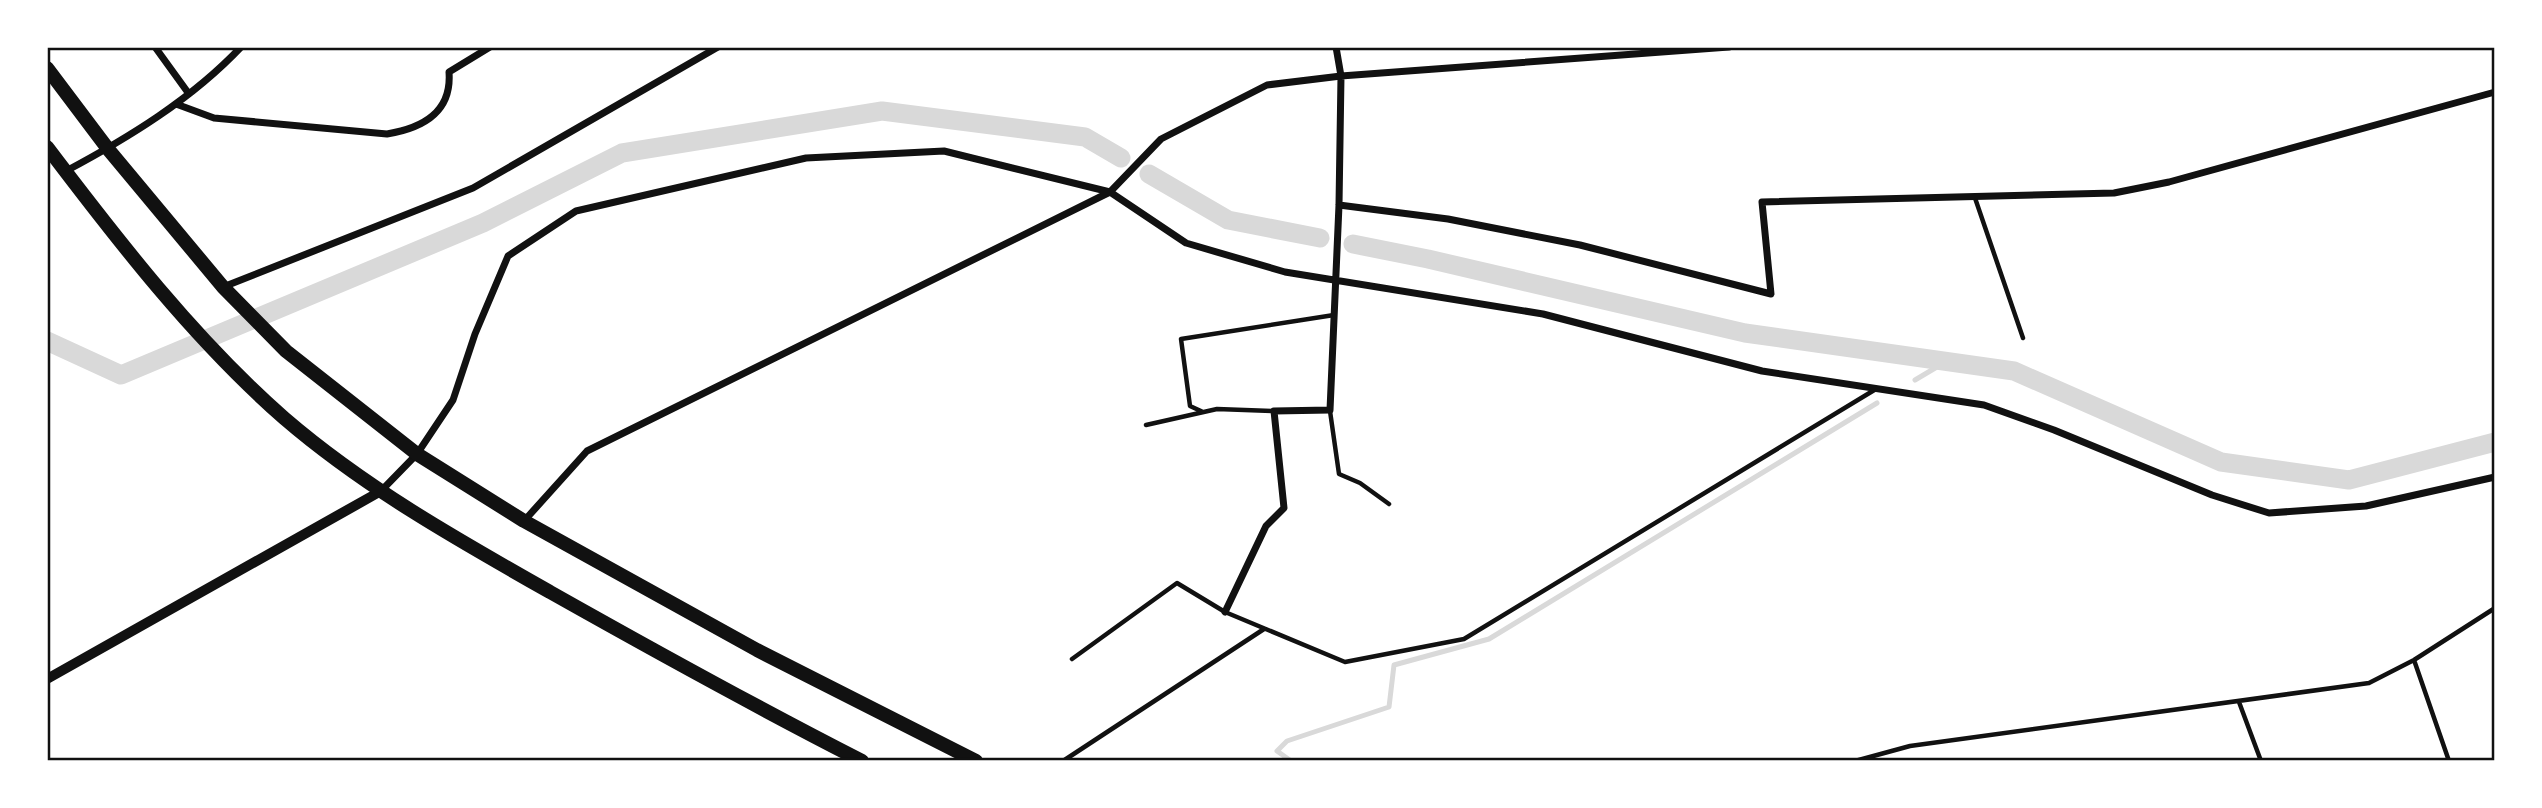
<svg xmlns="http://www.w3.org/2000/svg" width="2542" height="808" font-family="Overpass,sans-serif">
	<rect width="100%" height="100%" fill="#fff"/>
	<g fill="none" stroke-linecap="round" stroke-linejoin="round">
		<path stroke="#d9d9d9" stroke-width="5" d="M1915 380 1947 361
			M1291 761 1277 751 1287 741 1389 707 1394 665 1489 639 1877 403"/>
		<path stroke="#d9d9d9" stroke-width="19" d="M1149 174 1228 220 1320 238
			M1353 244 1428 259 1745 333 2014 371 2221 462 2349 480 2495 442
			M47 341 121 375 483 223 622 153 882 111 1085 137 1121 158"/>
		<path stroke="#111" stroke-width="4.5" d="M1975 198 2023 338
			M1330 411 1339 474 1360 483 1389 504
			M1203 412 1190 406 1181 339 1334 315
			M1146 425 1217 409 1274 411
			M1072 659 1177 583 1225 612 1345 662 1464 639 1876 389
			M2414 660 2449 761
			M2239 702 2261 761
			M1063 761 1264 629
			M1855 761 1910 746 2369 683 2414 660 2495 608"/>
		<path stroke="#111" stroke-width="7" d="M155 47 189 94
			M176 104 214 118 387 134C423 128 452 112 449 72L490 47
			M66 171C128 138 192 99 241 47
			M1339 205 1448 219 1580 245 1771 294 1762 202 2114 193 2169 182 2495 92
			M223 287 473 188 718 47
			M381 491 417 454 453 400 475 334 508 256 576 211 806 158 944 151 1110 192 1186 243 1285 272 1543 314 1762 371 1984 405 2054 430 2212 495 2269 513 2366 506 2495 477
			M524 521 587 451 1110 192 1161 139 1267 85 1341 76 1729 47
			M1225 612 1266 526 1284 508 1274 411 1330 410 1339 205 1341 76 1336 47"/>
		<path stroke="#111" stroke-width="10" d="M47 679 381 491"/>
		<path stroke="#111" stroke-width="14" d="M47 68 108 149 223 287 286 351 417 454 524 521 757 650 976 761
			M47 147C119 242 194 339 284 418 364 487 458 540 550 592 653 650 756 707 862 761"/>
	</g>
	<rect width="2542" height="808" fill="none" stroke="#ffffff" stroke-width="98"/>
	<rect x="49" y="49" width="2444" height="710" fill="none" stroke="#111" stroke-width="2.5"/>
</svg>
